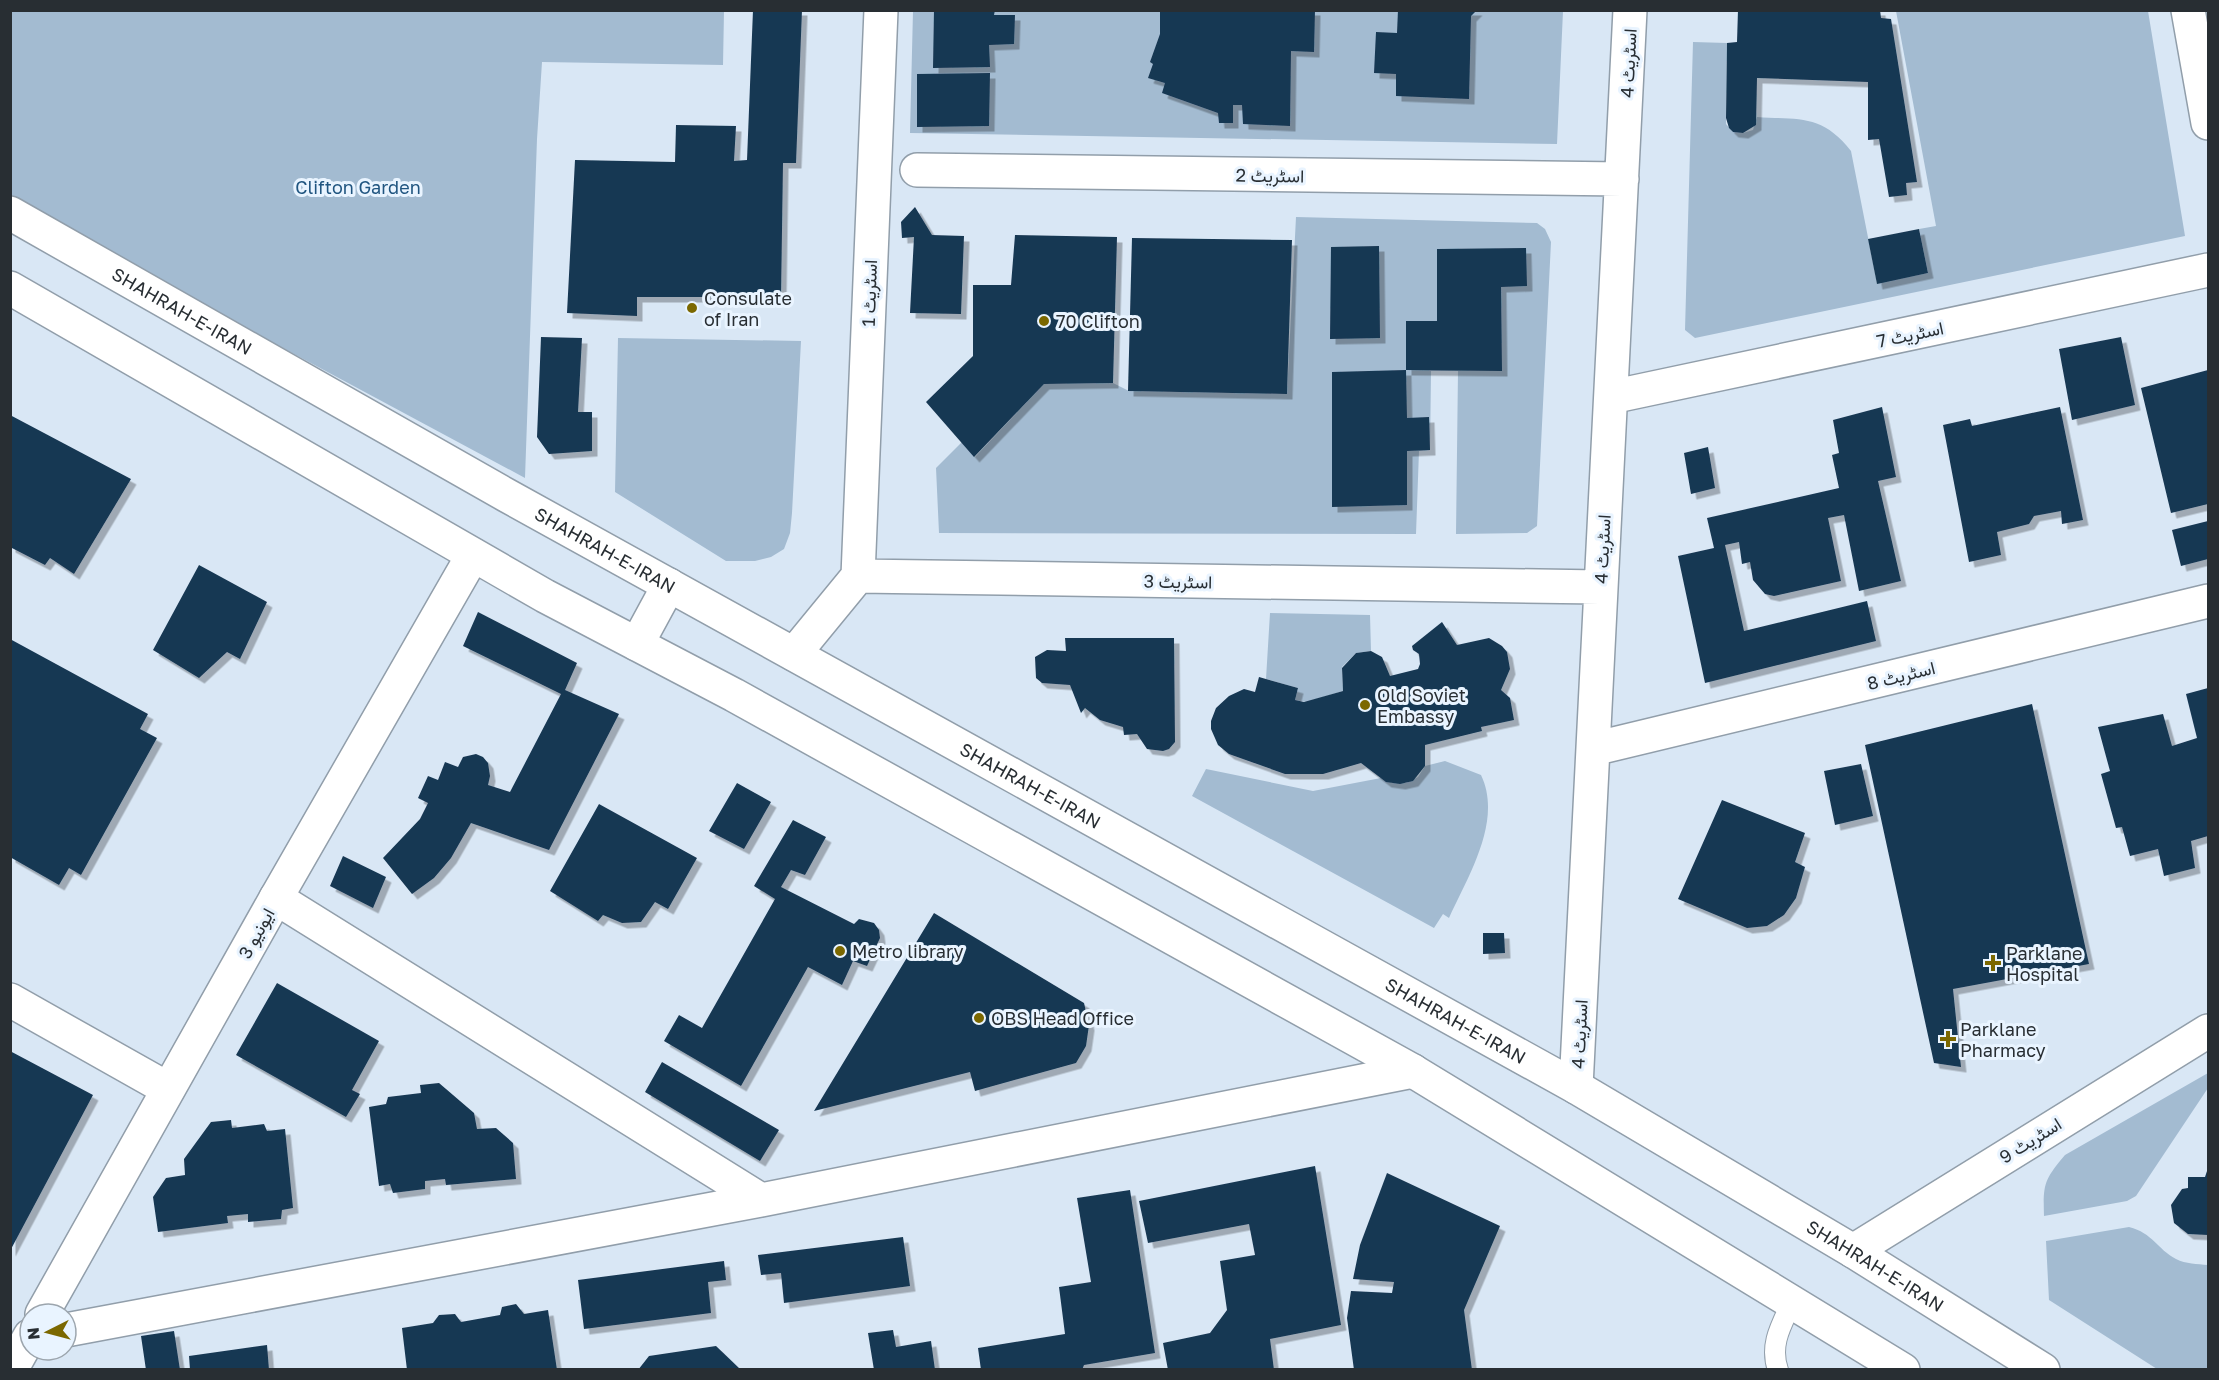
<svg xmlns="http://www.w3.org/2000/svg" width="2219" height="1380" font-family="'Golos Text',Vazirmatn,sans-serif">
	<defs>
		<filter id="shadow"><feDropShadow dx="5.5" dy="5.5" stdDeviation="0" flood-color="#0004"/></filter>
	</defs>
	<rect width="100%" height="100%" fill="#d9e7f5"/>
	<path fill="#a3bbd1" d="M10 11H724L723 65 542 62 537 139 525 478 11 202Z
		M913 11H1563L1557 144 910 133Z
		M1896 11H2148L2185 236 1695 338 1685 330 1693 42 1727 43 1726 118V124L1733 132 1743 133 1753 130 1757 117C1800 120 1822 114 1851 151L1877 283 1928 273 1919 229 1936 226Z
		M1296 217 1537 223 1545 229 1551 242 1537 526 1527 533 1456 534 1458 371H1431L1430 450 1419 451 1416 534 939 533 936 468 962 442 975 457 1044 384 1113 383 1129 391 1287 394Z
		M618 338 801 341 792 513 790 533 784 549 771 557 755 561H726L615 492Z
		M1270 613 1370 615 1371 651 1356 653 1342 667 1343 691 1307 702 1295 700 1298 688 1266 679Z
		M1445 761 1481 775C1503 821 1468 876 1449 918L1443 914 1434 928 1192 796 1206 769 1313 791 1381 778 1392 783H1406L1418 777 1425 766Z
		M2208 1073V1088L2136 1196 2127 1201 2044 1216C2043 1184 2044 1180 2065 1155Z
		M2129 1227C2153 1233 2157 1249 2176 1259 2186 1264 2197 1264 2208 1265V1369H2157L2049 1300 2046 1241Z"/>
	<path fill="#183752" filter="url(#shadow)" d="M753 10H802L796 163H783L781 297H637V316L567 313 575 160 675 162 676 125 736 126 734 161 747 160Z
		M934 10H995L994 15H1015L1014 44 989 45 990 67 933 68Z
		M1160 10H1315L1314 52 1291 51 1290 126 1243 124 1242 105H1233V123H1219L1218 113 1162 93 1165 83 1148 78 1153 64 1150 62 1160 34Z
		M1398 10H1477L1471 16 1469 99 1396 96V74L1374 73 1376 32 1397 33Z
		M1738 10H1880L1881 18 1891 19 1917 182 1906 183 1907 195 1889 197 1879 139 1868 140V82L1757 78 1756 125 1743 133 1733 132 1729 128 1726 118 1727 43 1737 42Z
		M990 73 989 126 917 127V74Z
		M915 207 932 235 964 236 961 314 910 313 914 237 902 238 901 222Z
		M1919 229 1928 273 1877 284 1868 239Z
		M1015 235 1117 237 1113 383 1044 384 974 457 926 402 973 356V285H1011Z
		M1132 238 1292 240 1287 394 1128 391Z
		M1379 246 1380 338 1330 339 1331 247Z
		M1526 248 1527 286 1501 287 1502 371 1406 370V321H1437V249Z
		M541 337 582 338 578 412H592V451L549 454 537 437Z
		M2121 337 2135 405 2072 420 2059 349Z
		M1406 370 1407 418 1429 417 1430 450 1407 451V505L1332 507V372Z
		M2208 370V504L2171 513 2141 388Z
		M1882 407 1896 477 1878 481 1901 581 1859 591 1844 515 1828 518 1841 581 1774 596 1765 594 1753 580 1750 562 1742 564 1739 542 1725 545 1744 631 1867 601 1876 641 1705 683 1678 556 1714 548 1707 518 1839 488 1832 455 1839 453 1833 420Z
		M2060 407 2083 520 2062 524 2061 511 2034 516 2029 524 1997 532 2001 555 1969 562 1943 425 1970 419 1972 426Z
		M10 415 131 479 74 574 50 558 45 565 10 547Z
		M1708 447 1715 488 1691 494 1684 453Z
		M2208 521V559L2181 566 2172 530Z
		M199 565 267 602 240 659 227 652 199 678 153 650Z
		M478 612 577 663 565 690 619 714 549 850 471 823 451 858 434 878 412 894 383 858 420 819 428 803 418 798 428 776 438 780 445 762 458 767 463 757 476 754 483 757 488 763 490 776 488 785 510 792 561 694 463 646Z
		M1442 622 1457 645 1489 638 1502 646 1507 652 1510 669 1501 690 1510 698 1514 720 1481 727 1482 731 1425 745V766L1413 781 1400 784 1386 782 1361 763 1323 774H1285L1229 754 1218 745 1211 729V721L1216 708 1229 696 1244 689 1255 692 1259 677 1298 688 1295 700 1304 702 1343 691 1342 668 1356 653 1371 651 1382 657 1390 676 1418 669 1420 664 1419 654 1413 650 1412 646Z
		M1065 638H1174L1175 742 1169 749 1163 751 1147 749 1137 734 1124 735 1123 727 1100 720 1085 708 1081 713 1070 685 1042 683 1036 678 1035 657 1047 650 1066 651Z
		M10 639 148 714 140 729 157 738 81 875 69 868 59 885 10 857Z
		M2208 688V836L2191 841 2195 868 2164 876 2158 849 2130 856 2122 827 2116 828 2101 774 2110 771 2098 727 2163 714 2172 746 2197 738 2186 694Z
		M2032 704 2089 964 1953 989 1961 1067 1934 1063 1865 745Z
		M1861 764 1873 816 1835 825 1824 771Z
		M737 783 771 802 744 849 709 831Z
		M1722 800 1805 833 1795 862 1805 867 1796 898 1784 915 1767 926 1747 928 1678 899Z
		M599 804 697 858 668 909 655 902 641 922 622 923 603 915 598 921 550 891Z
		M793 820 826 837 805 875 791 870 781 887 854 924 859 919 874 923 879 930 880 938 867 966 853 961 842 985 808 967 741 1086 664 1041 679 1015 702 1028 775 899 754 886Z
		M343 856 386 877 373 908 330 886Z
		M934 913 1084 1003 1089 1025 1086 1046 1076 1063 975 1091 970 1072 814 1111Z
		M1483 933H1504L1505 953 1483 954Z
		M277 983 379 1041 352 1090 360 1094 346 1117 236 1055Z
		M10 1051 93 1095 10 1251Z
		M662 1062 779 1130 760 1161 645 1092Z
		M439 1083 474 1113 477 1129 496 1128 513 1143 516 1179 446 1185 445 1179 425 1181V1189L393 1193 390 1184 379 1186 369 1107 386 1104 388 1097 421 1093 420 1085Z
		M231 1120 232 1128 264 1124 267 1131 285 1129 293 1208 282 1210 281 1219 248 1222V1214L227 1216 228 1223 158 1232 153 1197 166 1178 185 1175 184 1159 211 1122Z
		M1315 1166 1341 1325 1270 1339 1274 1370H1168L1163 1343 1210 1333 1227 1310 1220 1261 1255 1255 1249 1224 1148 1243 1139 1201Z
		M2208 1168V1235L2188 1234 2174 1223 2171 1205 2182 1189 2188 1188V1177H2205Z
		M1387 1173 1500 1226 1464 1310 1472 1370H1354L1347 1318 1351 1291 1392 1293 1394 1282 1353 1279 1360 1245Z
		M1130 1190 1155 1353 1084 1365 1082 1370H981L978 1348 1065 1334 1059 1287 1091 1282 1077 1198Z
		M903 1237 910 1286 784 1303 781 1273 761 1275 758 1255Z
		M724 1261 726 1280 708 1282 711 1313 584 1329 578 1280Z
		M516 1304 524 1314 548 1310 557 1370H407L402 1328 433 1323 439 1315 455 1314 461 1322 500 1315 502 1307Z
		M893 1330 896 1347 931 1341 935 1370H874L868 1333Z
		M174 1331 180 1370H146L141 1336Z
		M267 1345 269 1370H190L189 1356Z
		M716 1346 741 1370H638L649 1356Z"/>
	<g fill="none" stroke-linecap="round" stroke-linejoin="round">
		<g stroke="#919eaa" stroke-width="22">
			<path id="lane" d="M1778 1370C1769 1344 1782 1324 1792 1302"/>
		</g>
		<g stroke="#919eaa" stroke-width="36">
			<path id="street" d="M2188 10 2208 123
				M917 170 1622 179
				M1611 397 2208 270
				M858 576 881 10
				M794 654 858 576 1600 587
				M1593 749 2208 601
				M276 898 761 1200
				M10 1000 168 1089
				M1576 1087 1630 10
				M1853 1251 2208 1031
				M66 1330 761 1200 1413 1071"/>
		</g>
		<g stroke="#919eaa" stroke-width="36">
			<path id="secondary" d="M42 1314 276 898 473 555
				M11 1370 30 1336"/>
		</g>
		<g stroke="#919eaa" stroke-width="36">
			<g id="primary">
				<path id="s1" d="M10 213 506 495 1576 1087 1853 1251 2043 1370"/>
				<path d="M10 288 545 596 734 695 1413 1071 1903 1370"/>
				<path d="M637 644 669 585"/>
			</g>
		</g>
		<use href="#lane" stroke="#fff" stroke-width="20"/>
		<use href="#street" stroke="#fff" stroke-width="33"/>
		<use href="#secondary" stroke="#fff" stroke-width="33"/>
		<use href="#primary" stroke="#fff" stroke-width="33"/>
	</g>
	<g fill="#7b6800" stroke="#e9f4ff" stroke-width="2">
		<circle cx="692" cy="308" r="6"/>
		<circle cx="1044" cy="321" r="6"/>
		<circle cx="1365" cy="705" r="6"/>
		<circle cx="840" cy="951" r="6"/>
		<path d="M1990 954h6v6h6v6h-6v6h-6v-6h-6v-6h6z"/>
		<circle cx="979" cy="1018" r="6"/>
		<path d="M1945 1030h6v6h6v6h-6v6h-6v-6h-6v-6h6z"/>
	</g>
	<g text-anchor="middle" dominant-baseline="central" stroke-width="6" stroke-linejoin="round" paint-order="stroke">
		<g font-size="18" fill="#282e33" stroke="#e9f4ff">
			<text transform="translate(1628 63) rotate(-87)">اسٹریٹ 4</text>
			<text transform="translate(1270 175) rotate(1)">اسٹریٹ 2</text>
			<text transform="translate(869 293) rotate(-88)">اسٹریٹ 1</text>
			<text stroke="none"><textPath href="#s1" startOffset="198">SHAHRAH-E-IRAN</textPath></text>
			<text transform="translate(1910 334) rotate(-12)">اسٹریٹ 7</text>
			<text transform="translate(1602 549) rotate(-87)">اسٹریٹ 4</text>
			<text stroke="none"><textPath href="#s1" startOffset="684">SHAHRAH-E-IRAN</textPath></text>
			<text transform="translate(1178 581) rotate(1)">اسٹریٹ 3</text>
			<text transform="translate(1901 675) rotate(-14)">اسٹریٹ 8</text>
			<text stroke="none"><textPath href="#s1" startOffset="1170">SHAHRAH-E-IRAN</textPath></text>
			<text transform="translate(256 933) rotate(-61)">ایونیو 3</text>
			<text stroke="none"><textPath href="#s1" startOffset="1656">SHAHRAH-E-IRAN</textPath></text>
			<text transform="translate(1579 1034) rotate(-87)">اسٹریٹ 4</text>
			<text transform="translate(2030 1140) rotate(-32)">اسٹریٹ 9</text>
			<text stroke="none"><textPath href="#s1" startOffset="2142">SHAHRAH-E-IRAN</textPath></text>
		</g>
		<g font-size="18" fill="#205580" stroke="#e9f4ff">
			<text x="358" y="187">Clifton Garden</text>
		</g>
		<g font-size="18" fill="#282e33" stroke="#e9f4ff" text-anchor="start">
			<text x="704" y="298">Consulate<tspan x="704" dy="21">of Iran</tspan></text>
			<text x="1056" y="321">70 Clifton</text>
			<text x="1377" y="695">Old Soviet<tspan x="1377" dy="21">Embassy</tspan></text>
			<text x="852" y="951">Metro library</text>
			<text x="2006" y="953">Parklane<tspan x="2006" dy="21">Hospital</tspan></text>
			<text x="991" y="1018">OBS Head Office</text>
			<text x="1960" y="1029">Parklane<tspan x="1960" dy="21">Pharmacy</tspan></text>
		</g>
	</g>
	<rect width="2219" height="1380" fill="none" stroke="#282e33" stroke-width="24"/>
	<g transform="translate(48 1332) rotate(264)"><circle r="28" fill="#e9f4ff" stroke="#9ca5ad" stroke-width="1.5"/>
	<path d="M0-4.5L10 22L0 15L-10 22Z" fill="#7b6800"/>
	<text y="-9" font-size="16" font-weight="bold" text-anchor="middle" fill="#282e33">N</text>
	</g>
</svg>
